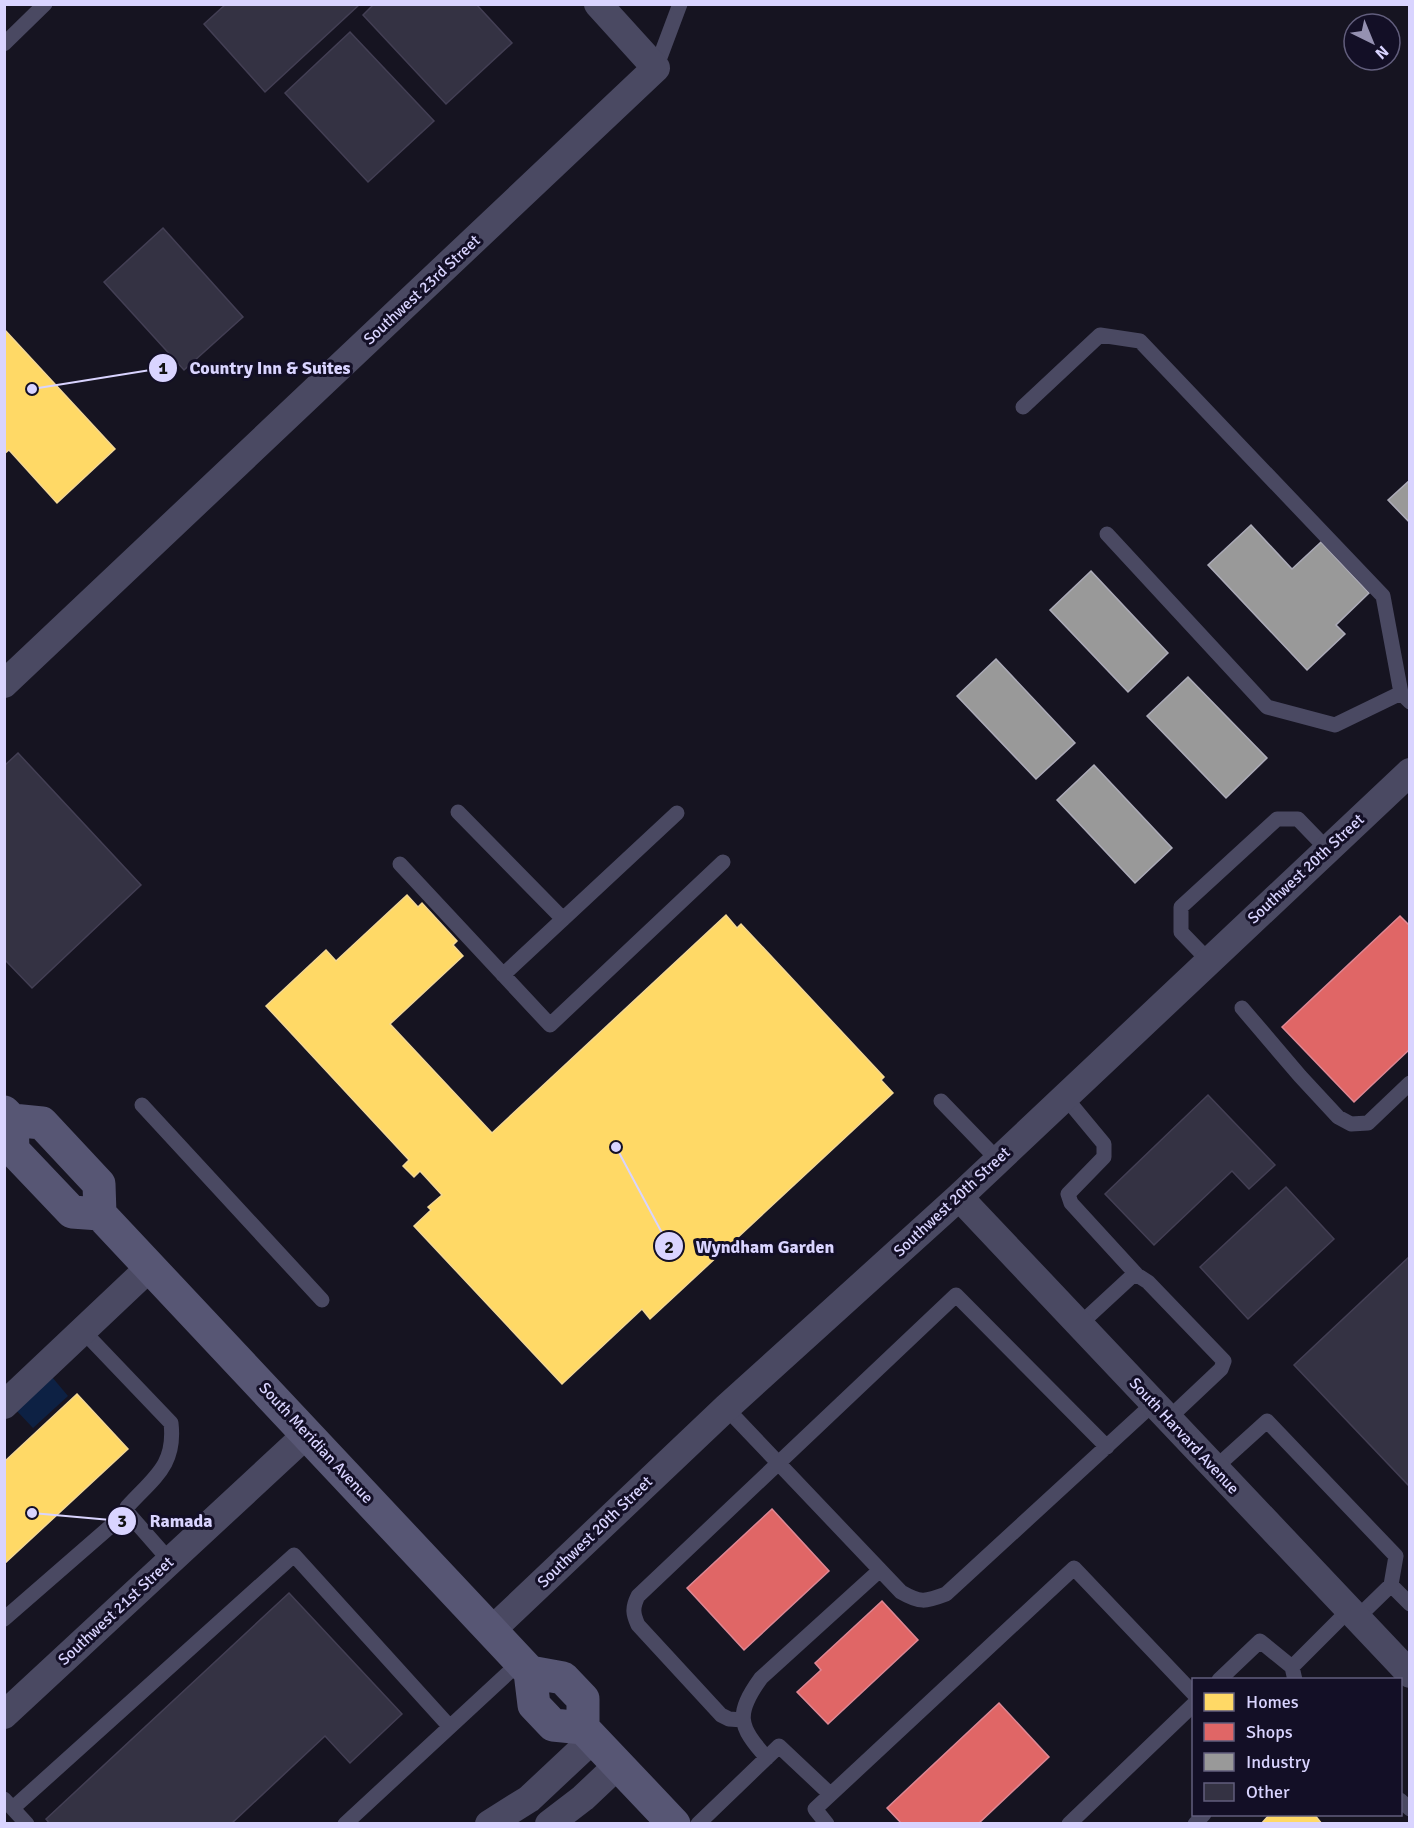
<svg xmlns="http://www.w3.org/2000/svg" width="1414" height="1828" font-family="Signika,sans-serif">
	<rect width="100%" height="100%" fill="#161421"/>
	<path fill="#0d2144" d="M52 1377 68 1396 33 1428 16 1410Z"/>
	<path fill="#ffd966" stroke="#f4d894" stroke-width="1.5" d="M4 329 115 449 57 503 9 450 4 454Z
		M407 895 418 907 422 903 457 941 453 945 463 956 390 1024 492 1133 726 915 737 928 741 924 884 1077 881 1080 893 1093 650 1319 642 1309 562 1384 414 1226 431 1210 428 1207 442 1195 420 1171 414 1177 403 1166 409 1160 266 1006 326 950 336 961Z
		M77 1394 128 1449 4 1564V1462Z
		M1270 1814H1314L1322 1824H1261Z"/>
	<path fill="#e06666" stroke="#de8794" stroke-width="1.5" d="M1400 916 1410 926V1049L1354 1102 1282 1027Z
		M772 1509 829 1571 744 1650 687 1588Z
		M882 1601 918 1640 828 1724 797 1692 821 1670 815 1663Z
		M999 1703 1049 1757 978 1824H902L887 1808Z"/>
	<path fill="#999" stroke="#acabb8" stroke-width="1.5" d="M1410 480V523L1388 500Z
		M1251 525 1292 569 1321 542 1369 593 1336 625 1345 634 1307 670 1208 565Z
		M1091 571 1168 653 1128 692 1050 610Z
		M996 659 1075 743 1036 779 957 696Z
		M1188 677 1267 758 1226 798 1147 716Z
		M1094 765 1172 848 1135 883 1057 800Z"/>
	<path fill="#343243" stroke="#433f54" stroke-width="1.5" d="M226 4H360L265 92 204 24Z
		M374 4H476L512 43 446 104 363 15Z
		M350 32 434 121 368 182 285 93Z
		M163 228 243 317 184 370 104 282Z
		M18 753 141 885 32 988 4 959V766Z
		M1208 1095 1275 1165 1249 1189 1232 1171 1154 1245 1105 1194Z
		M1286 1187 1334 1239 1248 1319 1200 1267Z
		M1410 1256V1487L1294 1365Z
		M289 1593 402 1714 350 1763 325 1736 231 1824H50L46 1819Z"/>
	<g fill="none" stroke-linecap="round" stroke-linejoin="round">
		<path stroke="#4a4962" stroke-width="15" d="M4 44 45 4
			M656 68 680 4
			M1023 407 1100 335 1140 341 1383 596 1401 693 1410 702
			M1107 534 1267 707 1335 725 1401 693
			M458 812 563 919
			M400 864 550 1025 723 862
			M1209 961 1181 932V907L1277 819H1298L1327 849
			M503 975 677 813
			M1242 1008 1300 1076 1338 1117 1351 1124 1368 1123 1410 1083
			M1065 1097 1104 1144V1157L1068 1194 1071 1203 1137 1275
			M941 1101 998 1160
			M142 1105 322 1300
			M1079 1325 1131 1277 1137 1275 1148 1282 1224 1361 1221 1369 1168 1419
			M83 1331 171 1423C176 1466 153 1478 127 1507V1512L170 1561
			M726 1408 901 1592C920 1603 925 1602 946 1594L1154 1403
			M1215 1468 1267 1421 1396 1556 1391 1585
			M1357 1618 1391 1585 1410 1604
			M4 1619 127 1512
			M1219 1680 1260 1641 1292 1667
			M1295 1680 1292 1667 1349 1610
			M743 1720 729 1719 721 1715 638 1625C633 1614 632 1608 638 1596L956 1295 1107 1447
			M767 1758C738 1726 735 1714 761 1678L880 1570
			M4 1799 27 1824
			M1400 1800 1410 1809
			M13 1808 294 1555 450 1727
			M345 1824 521 1661
			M698 1824 779 1746 830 1794
			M827 1824 815 1809 1074 1568 1194 1694
			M1069 1824 1194 1704
			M1195 1824 1204 1814"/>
		<path stroke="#4a4962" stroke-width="28" d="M4 684 656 68 598 4
			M959 1197 1410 1674
			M4 1405 150 1267
			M492 1630 726 1408 959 1197 1410 772
			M4 1715 307 1434
			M489 1824 529 1799 593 1739
			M549 1824 583 1798 618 1765"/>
		<path stroke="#575674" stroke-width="33" d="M4 1112 12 1120 13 1150 72 1212 100 1214
			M12 1120 42 1123 99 1184 100 1214 530 1672 534 1705 553 1725 583 1728 674 1824
			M530 1672 563 1678 583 1699V1728"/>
	</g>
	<g text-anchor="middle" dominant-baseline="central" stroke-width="6" stroke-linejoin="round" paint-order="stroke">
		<g font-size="16" fill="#d9d4ff" stroke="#130f26">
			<text transform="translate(422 290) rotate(-43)">Southwest 23rd Street</text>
			<text transform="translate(1306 869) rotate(-43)">Southwest 20th Street</text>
			<text transform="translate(952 1202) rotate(-43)">Southwest 20th Street</text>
			<text transform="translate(1184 1436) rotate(47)">South Harvard Avenue</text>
			<text transform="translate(316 1443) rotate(47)">South Meridian Avenue</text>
			<text transform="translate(595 1532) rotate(-44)">Southwest 20th Street</text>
			<text transform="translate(116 1611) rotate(-43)">Southwest 21st Street</text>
		</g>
	</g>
	<path fill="none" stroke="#d9d4ff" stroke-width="2" d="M32 389L163 368M616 1147L669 1246M32 1513L122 1521"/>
	<g fill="#d9d4ff" stroke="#130f26" stroke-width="2">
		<circle cx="32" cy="389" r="6"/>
		<circle cx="616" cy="1147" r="6"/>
		<circle cx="32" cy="1513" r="6"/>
		<circle cx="163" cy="368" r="15"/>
		<circle cx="669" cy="1246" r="15"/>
		<circle cx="122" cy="1521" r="15"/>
	</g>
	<g font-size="18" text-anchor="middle" font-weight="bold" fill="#111">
		<text x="163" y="374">1</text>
		<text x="669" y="1253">2</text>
		<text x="122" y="1527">3</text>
	</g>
	<g font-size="18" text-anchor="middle" font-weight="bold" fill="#d9d4ff" stroke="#130f26" stroke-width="6" stroke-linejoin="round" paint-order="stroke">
		<text x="270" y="374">Country Inn &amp; Suites</text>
		<text x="765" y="1253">Wyndham Garden</text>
		<text x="181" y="1527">Ramada</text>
	</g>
	<rect width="1414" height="1828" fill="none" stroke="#d9d4ff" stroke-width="12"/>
	<rect x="1192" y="1678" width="210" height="138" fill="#130f26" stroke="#625e7d" stroke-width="1.5"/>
	<rect x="1204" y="1693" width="30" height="18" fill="#ffd966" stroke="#625e7d" stroke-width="1.5"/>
	<text x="1246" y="1708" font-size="18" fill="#d9d4ff">Homes</text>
	<rect x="1204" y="1723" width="30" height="18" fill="#e06666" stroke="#625e7d" stroke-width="1.5"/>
	<text x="1246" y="1738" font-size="18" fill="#d9d4ff">Shops</text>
	<rect x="1204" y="1753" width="30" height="18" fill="#999999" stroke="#625e7d" stroke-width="1.5"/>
	<text x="1246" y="1768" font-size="18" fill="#d9d4ff">Industry</text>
	<rect x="1204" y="1783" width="30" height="18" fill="#343243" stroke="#625e7d" stroke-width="1.5"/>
	<text x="1246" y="1798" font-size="18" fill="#d9d4ff">Other</text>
	<g transform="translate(1372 42) rotate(137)"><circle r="28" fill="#130f26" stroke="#625e7d" stroke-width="1.5"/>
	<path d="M0-4.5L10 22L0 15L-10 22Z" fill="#9591b1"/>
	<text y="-9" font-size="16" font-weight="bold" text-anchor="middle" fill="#d9d4ff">N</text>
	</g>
</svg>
